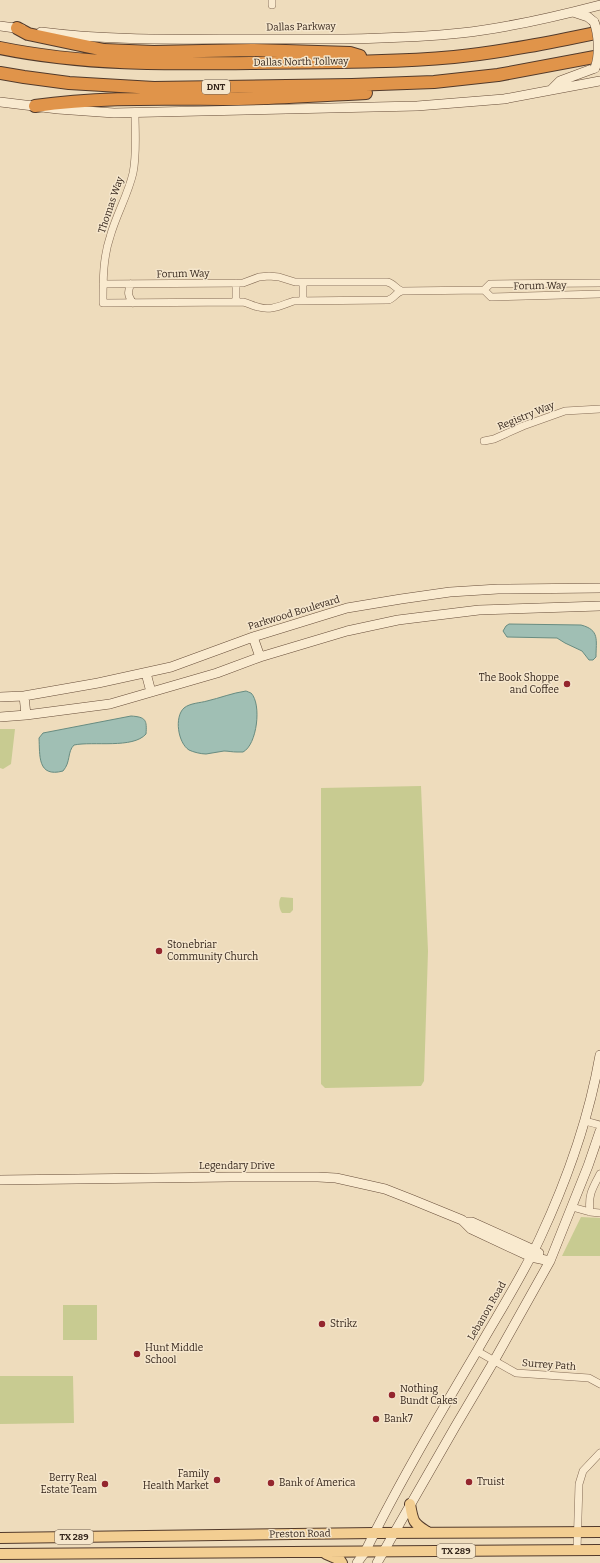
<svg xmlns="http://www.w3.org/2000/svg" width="600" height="1563" font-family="Bitter,serif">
	<rect width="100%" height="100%" fill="#eedcbc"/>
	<path fill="#c8cb91" d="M0 729H15L11 764 3 769 0 768Z
		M421 786 428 951 424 1081 421 1086 325 1088 321 1084V788Z
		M281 897 293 898V910L290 913H282C279 909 278 901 281 897Z
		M581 1217 600 1218V1256H562Z
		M63 1305H97V1340H63Z
		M0 1376H73L74 1423 0 1424Z"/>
	<path fill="#a0bfb4" stroke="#688c81" d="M509 624 581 625C600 630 596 640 596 657L593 660H589L582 651 565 643 557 638 507 637 503 631 506 626Z
		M246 691C246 691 251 693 251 693 262 704 257 745 243 752 241 752 239 752 237 752 232 752 228 751 224 751 218 752 212 753 206 754 201 754 193 752 189 750 178 743 174 717 184 708 190 703 200 703 207 701 220 698 232 693 246 691Z
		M131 716C146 717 147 720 146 734 133 749 93 741 74 745 67 752 71 762 63 771 37 778 40 755 39 738L43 733Z"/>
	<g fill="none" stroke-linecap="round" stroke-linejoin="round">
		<g stroke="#856c56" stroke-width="8">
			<path id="street" d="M272 0V5
				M135 112C135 132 137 154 133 173 128 195 116 215 110 237 103 258 103 280 103 303L243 302C248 303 253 306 258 307 272 311 281 305 294 301L388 300C394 299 396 292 402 291
				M303 282V301
				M236 283V302
				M600 283 490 284 484 290 491 297 600 294
				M103 284 243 283 259 277 269 276 279 277 295 282H387C394 283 395 289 402 291L484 290
				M131 284C127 292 128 296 133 303
				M484 441 494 439 523 426 565 411 600 409
				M585 1121 600 1125
				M572 1207 590 1212 600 1213
				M590 1212C588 1195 592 1189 600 1174
				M477 1351 516 1373 589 1378 600 1384
				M577 1550 579 1484 583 1471 600 1453"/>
		</g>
		<g stroke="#674d39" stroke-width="10">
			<path id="secondary" d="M573 12 588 17 594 22
				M0 26 22 29
				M41 32C111 41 182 39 252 39 322 39 392 40 461 33 508 28 554 17 600 5
				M551 90 560 81 595 68
				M0 102 58 109 114 113 417 106 504 99 600 81
				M253 637 260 657
				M146 673 151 692
				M24 696 26 715
				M0 697 24 696 98 683 171 667 253 637 347 608 401 599 450 592 498 589 600 588
				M0 717 26 715 110 704 217 673 260 657 347 631 398 620 479 610 600 606
				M0 1180 230 1177H318L336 1178 385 1189 413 1200 462 1220 471 1229 531 1257 550 1261
				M466 1222H472L534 1250 539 1253
				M357 1563 365 1552C399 1483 438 1417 477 1351 498 1314 522 1277 540 1238 567 1180 589 1118 600 1055
				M377 1563 455 1427 494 1361 550 1261 588 1166 600 1131"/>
		</g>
		<g stroke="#523a2b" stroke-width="12">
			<path id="primary" d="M410 1504C413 1522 413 1523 429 1533
				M0 1538 374 1533 600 1532
				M0 1554 600 1550
				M326 1554 340 1560 342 1563"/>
		</g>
		<g stroke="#523a2b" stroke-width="14">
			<path id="highway" d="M17 28 28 34 104 50 154 52 252 50 350 53 360 56
				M0 48C83 65 166 64 251 63 318 62 386 63 454 57 503 52 552 42 600 32
				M0 73 24 77 69 83 154 88 352 85 434 82 498 75 600 56
				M35 106C102 96 171 99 238 99 281 98 323 95 366 93"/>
		</g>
		<use href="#street" stroke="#f9eacf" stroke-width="7"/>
		<use href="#secondary" stroke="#f9eacf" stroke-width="9"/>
		<use href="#primary" stroke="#f3ce92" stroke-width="10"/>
		<use href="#highway" stroke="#e0944a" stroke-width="12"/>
		<g stroke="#674d39" stroke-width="10" stroke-linecap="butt">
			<path id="secondary-bridge" d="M594 22C599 34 600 56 595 68"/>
		</g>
		<use href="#secondary-bridge" stroke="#f9eacf" stroke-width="9"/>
	</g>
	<g fill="#94262e" stroke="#f5e6cc" stroke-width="1.5">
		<circle cx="567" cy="684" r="4"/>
		<circle cx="159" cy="951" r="4"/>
		<circle cx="322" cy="1324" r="4"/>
		<circle cx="137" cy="1354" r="4"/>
		<circle cx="392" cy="1395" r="4"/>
		<circle cx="376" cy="1419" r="4"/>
		<circle cx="217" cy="1480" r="4"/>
		<circle cx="469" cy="1482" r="4"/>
		<circle cx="271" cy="1483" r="4"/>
		<circle cx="105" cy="1484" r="4"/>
	</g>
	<g text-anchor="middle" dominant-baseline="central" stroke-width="3" stroke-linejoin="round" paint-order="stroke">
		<g fill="#f5e6cc" stroke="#6e5f50" stroke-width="1">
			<rect x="202" y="80" width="28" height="14" rx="3"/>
			<rect x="55" y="1530" width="38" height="14" rx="3"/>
			<rect x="437" y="1544" width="38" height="14" rx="3"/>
		</g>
		<g font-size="9" font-weight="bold" fill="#34251b">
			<text x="216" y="87">DNT</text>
			<text x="74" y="1537">TX 289</text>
			<text x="456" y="1551">TX 289</text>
		</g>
		<g font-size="10" fill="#34251b" stroke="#f5e6cc">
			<text transform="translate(301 27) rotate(-1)">Dallas Parkway</text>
			<text transform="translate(301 62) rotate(-1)">Dallas North Tollway</text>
			<text transform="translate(111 205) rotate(-71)">Thomas Way</text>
			<text transform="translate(183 274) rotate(-1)">Forum Way</text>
			<text transform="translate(540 286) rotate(-1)">Forum Way</text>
			<text transform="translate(526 416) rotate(-22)">Registry Way</text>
			<text transform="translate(294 613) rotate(-17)">Parkwood Boulevard</text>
			<text x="237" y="1166">Legendary Drive</text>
			<text transform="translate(487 1311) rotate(-60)">Lebanon Road</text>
			<text transform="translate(549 1365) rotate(4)">Surrey Path</text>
			<text transform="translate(300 1534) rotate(-1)">Preston Road</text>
		</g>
		<g font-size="10" fill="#34251b" stroke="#f5e6cc" text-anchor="start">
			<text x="559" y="678" text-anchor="end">The Book Shoppe<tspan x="559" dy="12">and Coffee</tspan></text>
			<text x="167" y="945">Stonebriar<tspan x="167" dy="12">Community Church</tspan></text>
			<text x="330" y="1324">Strikz</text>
			<text x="145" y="1348">Hunt Middle<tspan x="145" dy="12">School</tspan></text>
			<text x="400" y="1389">Nothing<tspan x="400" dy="12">Bundt Cakes</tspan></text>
			<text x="384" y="1419">Bank7</text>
			<text x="209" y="1474" text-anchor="end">Family<tspan x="209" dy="12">Health Market</tspan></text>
			<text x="97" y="1478" text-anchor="end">Berry Real<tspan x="97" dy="12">Estate Team</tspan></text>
			<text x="477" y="1482">Truist</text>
			<text x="279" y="1483">Bank of America</text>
		</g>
	</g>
</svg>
